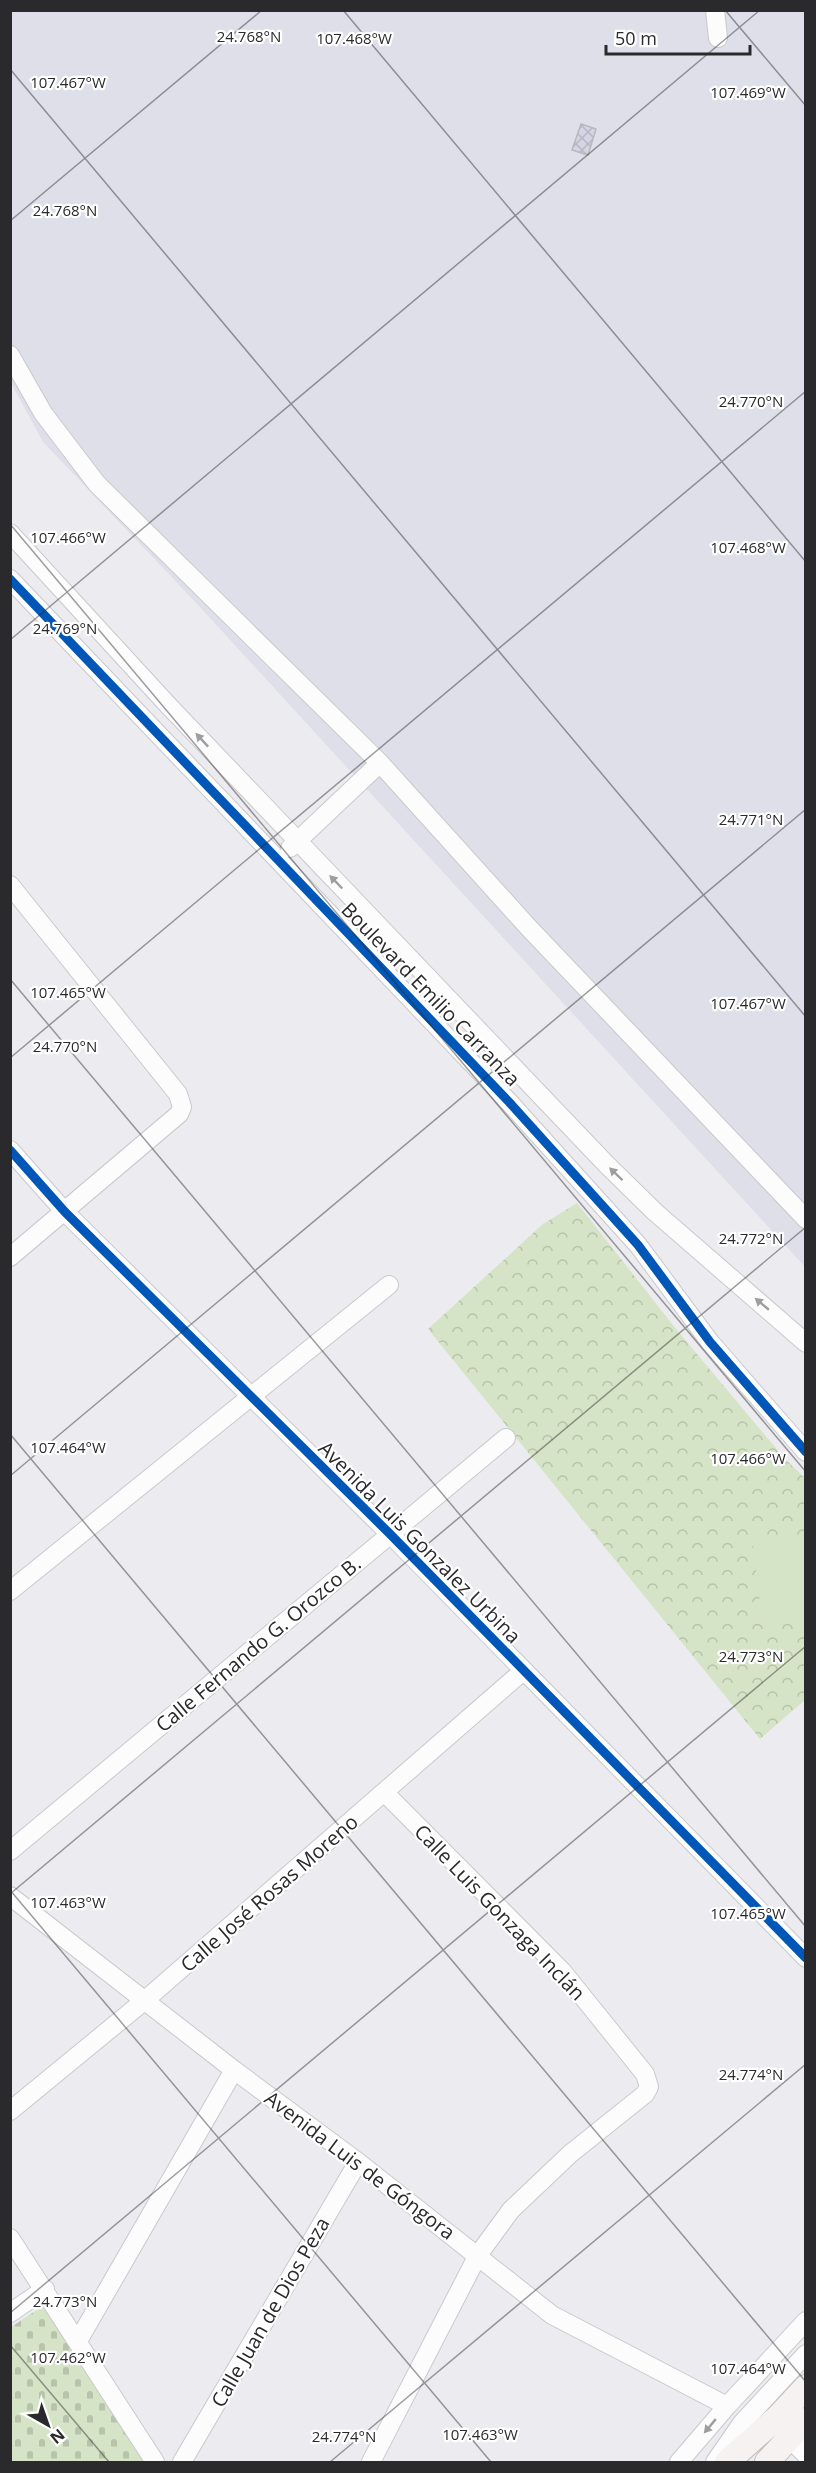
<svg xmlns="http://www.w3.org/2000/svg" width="816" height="2473" font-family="'Open Sans',sans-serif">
	<defs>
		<pattern id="cemetery-stones" width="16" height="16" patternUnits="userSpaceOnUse" patternTransform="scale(1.5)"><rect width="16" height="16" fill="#d5e3c6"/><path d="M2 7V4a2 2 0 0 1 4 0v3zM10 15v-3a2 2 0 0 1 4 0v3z" fill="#b7c3aa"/></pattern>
		<pattern id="park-crowns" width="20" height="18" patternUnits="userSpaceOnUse" patternTransform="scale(1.5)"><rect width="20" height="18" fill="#d5e3c6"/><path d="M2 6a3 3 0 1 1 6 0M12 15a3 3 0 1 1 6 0" fill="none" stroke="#b7c3aa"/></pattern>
		<pattern id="building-cross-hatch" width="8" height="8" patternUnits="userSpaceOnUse" patternTransform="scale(1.5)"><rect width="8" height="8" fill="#d4d4e4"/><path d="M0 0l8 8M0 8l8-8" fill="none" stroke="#b6b6c4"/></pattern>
	</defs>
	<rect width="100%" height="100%" fill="#ececf0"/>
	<path fill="#dedfe9" d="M10 11H805V1267L198 605 43 442 11 383Z"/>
	<path fill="url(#cemetery-stones)" d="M46 2304 146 2462H11V2327Z"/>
	<path fill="url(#park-crowns)" d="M577 1203 676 1329 785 1459 805 1478V1700L760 1739 428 1329 543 1224Z"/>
	<path fill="#d5e3c6" d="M805 1535V1622L763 1626 752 1537Z"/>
	<path fill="url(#building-cross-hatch)" stroke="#b8b8bb" stroke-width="1.5" d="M581 124 596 129 588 155 572 150Z"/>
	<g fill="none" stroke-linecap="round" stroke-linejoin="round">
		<g stroke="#c9c9cc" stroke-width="20">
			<path id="minor" d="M715 10 718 38
				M10 355 43 413 97 484 380 763 529 928 806 1219
				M10 533 167 704 607 1165 655 1212 806 1343
				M10 579 509 1102 638 1245 710 1342 806 1452
				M290 848 380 763
				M10 885 178 1094 182 1107 179 1114 10 1257
				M10 1150 65 1212 390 1534 806 1958
				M10 1591 389 1285
				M10 1851 506 1438
				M10 1896 234 2070 358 2162 552 2315 727 2406
				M10 2111 144 2001 523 1671
				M10 2238 155 2462
				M10 2313 45 2289
				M78 2341 234 2070
				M789 2438 806 2455
				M182 2462 358 2162
				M371 2462 478 2255 511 2210 570 2154 645 2094 649 2087 645 2074 562 1971 385 1793
				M679 2462 727 2406 806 2321
				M715 2462 742 2423 806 2354"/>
		</g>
		<g stroke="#c3bcbc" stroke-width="26">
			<path id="major" d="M727 2462 779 2416 806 2387
				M767 2462 806 2420"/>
		</g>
		<use href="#minor" stroke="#fcfcfd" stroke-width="18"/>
		<use href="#major" stroke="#f6f2f2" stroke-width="24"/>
		<g stroke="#fff" stroke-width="13">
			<path id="cycleway" d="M10 579 509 1102 638 1245 710 1342 806 1452
				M10 1150 65 1212 390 1534 806 1958"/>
		</g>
		<use href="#cycleway" stroke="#0057b8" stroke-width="9"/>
	</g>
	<defs><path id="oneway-solid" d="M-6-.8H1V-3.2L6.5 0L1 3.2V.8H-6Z" transform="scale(1.5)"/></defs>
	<g fill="#9e9e9f">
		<use href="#oneway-solid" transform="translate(202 740) rotate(-133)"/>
		<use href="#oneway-solid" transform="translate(336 882) rotate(-134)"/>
		<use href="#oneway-solid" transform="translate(616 1174) rotate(-136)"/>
		<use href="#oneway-solid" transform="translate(762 1304) rotate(-140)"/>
		<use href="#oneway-solid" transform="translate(710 2426) rotate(130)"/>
	</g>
	<path fill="none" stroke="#2a2a2c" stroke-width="1.5" stroke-opacity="0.45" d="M343 10 806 562M725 10 806 106M10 69 806 1017M10 221 262 10M10 524 806 1472M10 640 760 10M10 979 806 1927M10 1058 806 391M10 1434 806 2382M10 1476 806 809M10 1890 491 2462M10 1894 806 1227M10 2313 806 1646M10 2345 109 2462M330 2462 806 2064"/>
	<g text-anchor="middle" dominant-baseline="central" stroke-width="4.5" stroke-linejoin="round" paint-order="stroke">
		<g font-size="20" fill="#2a2a2c" stroke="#fff">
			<text transform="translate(431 994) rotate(46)">Boulevard Emilio Carranza</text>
			<text transform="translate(420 1542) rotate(45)">Avenida Luis Gonzalez Urbina</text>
			<text transform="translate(258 1644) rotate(-40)">Calle Fernando G. Orozco B.</text>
			<text transform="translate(269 1893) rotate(-41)">Calle José Rosas Moreno</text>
			<text transform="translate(500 1912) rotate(46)">Calle Luis Gonzaga Inclán</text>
			<text transform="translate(360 2165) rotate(37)">Avenida Luis de Góngora</text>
			<text transform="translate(270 2312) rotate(-60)">Calle Juan de Dios Peza</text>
		</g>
	</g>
	<g font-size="15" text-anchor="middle" fill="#2a2a2c" stroke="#fff" stroke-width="4.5" stroke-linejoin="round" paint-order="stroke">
		<text x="249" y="42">24.768°N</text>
		<text x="354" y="44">107.468°W</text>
		<text x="68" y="88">107.467°W</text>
		<text x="748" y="98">107.469°W</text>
		<text x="65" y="216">24.768°N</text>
		<text x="751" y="407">24.770°N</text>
		<text x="68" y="543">107.466°W</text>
		<text x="748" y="553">107.468°W</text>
		<text x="65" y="634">24.769°N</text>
		<text x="751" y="825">24.771°N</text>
		<text x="68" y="998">107.465°W</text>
		<text x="748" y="1009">107.467°W</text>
		<text x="65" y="1052">24.770°N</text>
		<text x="751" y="1244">24.772°N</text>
		<text x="68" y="1453">107.464°W</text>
		<text x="748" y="1464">107.466°W</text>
		<text x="751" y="1662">24.773°N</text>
		<text x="68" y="1908">107.463°W</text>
		<text x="748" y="1919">107.465°W</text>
		<text x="751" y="2080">24.774°N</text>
		<text x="65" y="2307">24.773°N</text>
		<text x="68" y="2363">107.462°W</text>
		<text x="748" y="2374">107.464°W</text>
		<text x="480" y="2440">107.463°W</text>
		<text x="344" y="2442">24.774°N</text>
	</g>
	<rect width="816" height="2473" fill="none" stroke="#2a2a2c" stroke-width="24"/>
	<g transform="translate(48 2425) rotate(140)" stroke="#ffffff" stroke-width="4.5" paint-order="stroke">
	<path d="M0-4.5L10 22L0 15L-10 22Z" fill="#2a2a2c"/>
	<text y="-9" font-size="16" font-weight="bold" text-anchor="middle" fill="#2a2a2c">N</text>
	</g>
	<path d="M606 45v9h144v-9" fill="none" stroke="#2a2a2c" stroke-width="3"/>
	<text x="615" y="45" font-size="18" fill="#2a2a2c" stroke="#ffffff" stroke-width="4.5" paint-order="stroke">50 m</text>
</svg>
